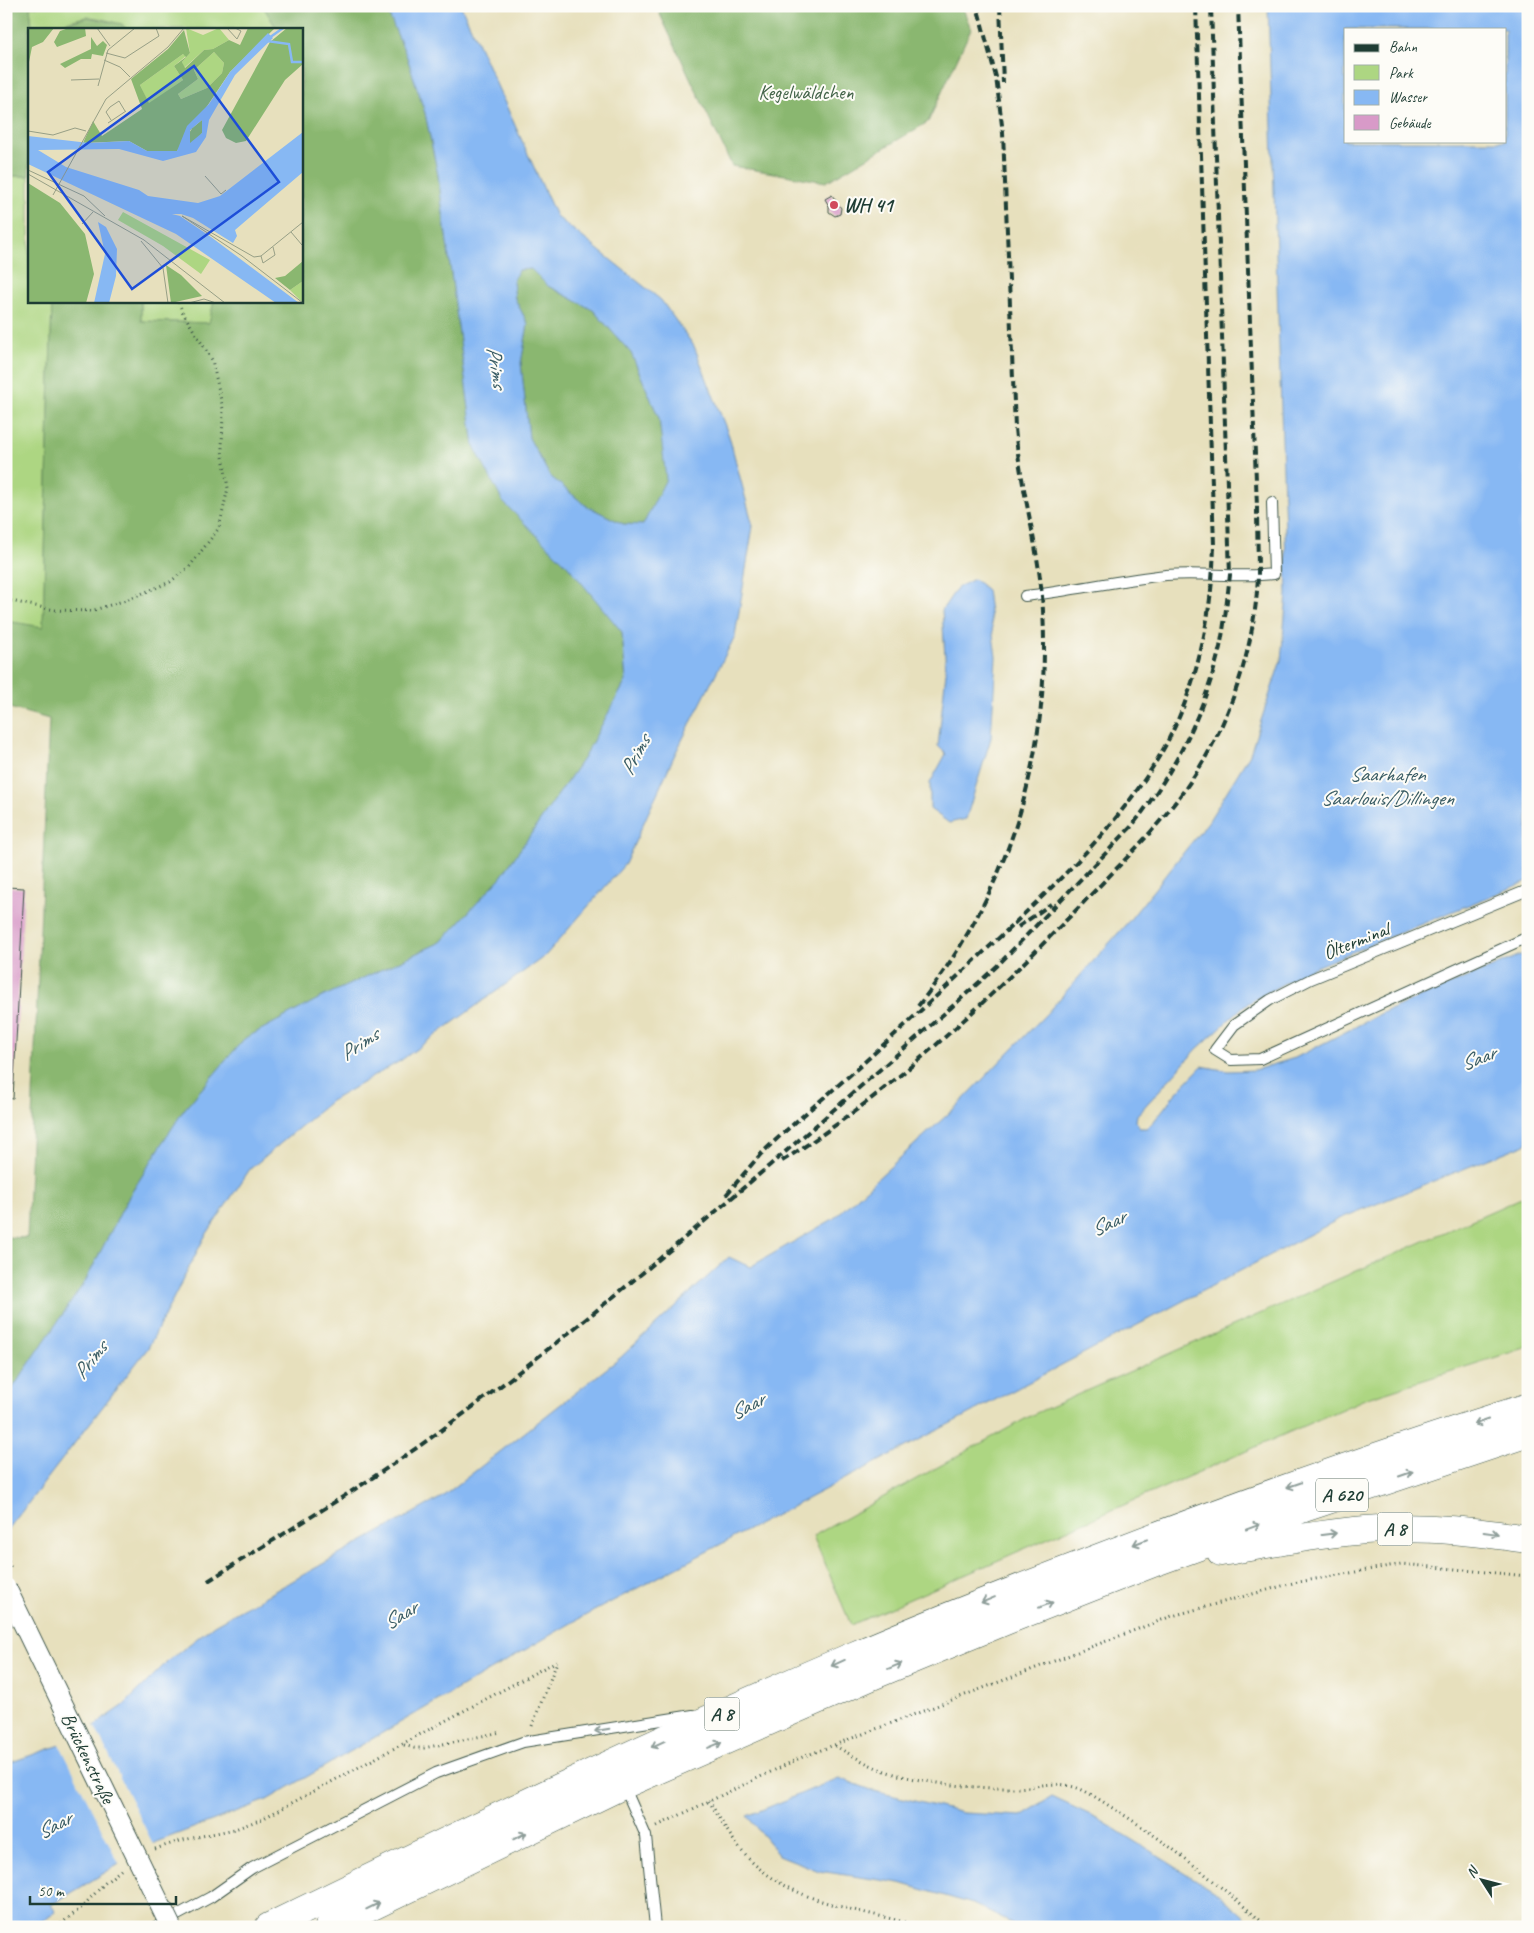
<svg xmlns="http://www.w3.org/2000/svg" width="1534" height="1933" font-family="Caveat,sans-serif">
	<rect width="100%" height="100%" fill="#fdfcf7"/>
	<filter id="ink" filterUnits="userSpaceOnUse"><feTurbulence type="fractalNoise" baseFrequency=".02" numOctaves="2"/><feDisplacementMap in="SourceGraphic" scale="10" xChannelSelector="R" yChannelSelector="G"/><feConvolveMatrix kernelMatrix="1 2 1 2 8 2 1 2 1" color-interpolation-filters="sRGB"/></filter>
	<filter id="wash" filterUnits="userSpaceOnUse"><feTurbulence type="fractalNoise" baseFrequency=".0096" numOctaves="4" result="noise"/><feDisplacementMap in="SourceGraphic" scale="20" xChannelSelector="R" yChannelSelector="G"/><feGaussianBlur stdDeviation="1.12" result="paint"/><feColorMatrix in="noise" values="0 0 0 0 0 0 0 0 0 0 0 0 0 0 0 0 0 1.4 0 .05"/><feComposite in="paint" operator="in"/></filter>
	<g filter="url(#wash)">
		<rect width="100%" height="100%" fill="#e7e0bd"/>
		<path fill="#add682" stroke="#668a5b" d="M30 6H263L277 27V29H126C120 22 94 16 86 17 67 20 52 29 32 29Z
			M6 176H29V301H52L43 628 6 621Z
			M141 301H214L210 323 141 321Z
			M1528 1195V1347L1367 1398 851 1625 813 1536 1034 1414Z"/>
		<path fill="#8ab770" stroke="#547a52" d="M6 6H30L32 29H29V176H6Z
			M263 6H385L407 57 425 113 438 175 474 446 622 632 626 681 583 759 501 877 441 942 322 997 244 1039 183 1111 128 1198 86 1280 6 1398V1237L27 1238 49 719 6 707V621L43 627 52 301H141V321L209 323 214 301H301V29H277Z
			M656 6H962L971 29 928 122 826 182 732 166Z
			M87 17 122 24 126 29H47Z
			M531 269 548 286 593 310 631 353 659 418 667 479 643 525 623 524 585 505 550 476 529 438 521 363 528 324 515 299 513 282 518 270Z"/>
		<path fill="#87b8f3" stroke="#537a94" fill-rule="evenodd" d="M385 6H461L556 216 661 300 694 346 729 436 753 526 735 636 675 754 625 864 545 956 400 1061 331 1101 250 1169 204 1238 148 1348 6 1532V1398L86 1280 128 1198 183 1111 244 1039 322 997 441 942 501 877 583 759 626 681 622 632 567 565 503 502 474 446 438 175 425 113 407 57ZM531 269 548 286 593 310 631 353 659 418 666 479 643 525 623 524 585 505 550 476 529 438 521 363 528 324 515 299 513 282 518 270Z
			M1268 6H1528V881L1308 970 1245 1005 1197 1049 1137 1115 1136 1121 1139 1128H1146L1151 1125 1175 1094 1202 1066 1228 1071 1255 1070 1295 1058 1382 1013 1528 952V1143L1339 1219 573 1622 267 1800 156 1842 51 1905 56 1912 34 1927H6V1764L72 1741 123 1706 168 1661 214 1625 442 1497 620 1358 729 1257 750 1267 833 1219 957 1106 1047 1013 1128 922 1208 822 1250 754 1281 660 1287 594ZM1345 29H1505V141H1345Z
			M974 579 987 590 996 657 991 738 966 819 949 823 930 809V783L946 754 938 746 946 672 942 610 957 588Z
			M839 1778 874 1791 963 1813 1021 1816 1052 1797 1097 1818 1219 1894 1256 1927H1019L973 1904 900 1883 819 1871 779 1855 747 1816Z"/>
		<path fill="#e7e0bd" d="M93 1723 154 1846 120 1866 59 1743 71 1739Z"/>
		<g id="blocks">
			<path fill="#d89ac8" d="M832 195 841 208 840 214 835 216 829 212V206L825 199Z
				M6 887 24 888 13 1099 6 1098Z"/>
		</g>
	</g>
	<g filter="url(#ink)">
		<use href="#blocks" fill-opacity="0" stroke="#3d5549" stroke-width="1"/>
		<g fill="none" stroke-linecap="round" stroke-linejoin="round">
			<g stroke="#3d5549" stroke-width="12">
				<path id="lane" d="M1025 596C1072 591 1118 580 1166 575 1202 572 1238 578 1274 574L1272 502
					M1528 890 1311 979 1270 1000 1234 1025 1215 1050 1231 1060 1260 1059 1528 937
					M624 1786 646 1836 655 1927
					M155 1927 211 1897 252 1868 436 1773 523 1742 693 1715"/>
			</g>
			<g stroke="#3d5549" stroke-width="29">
				<path id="highway" d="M1221 1552C1274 1543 1326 1532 1380 1529 1429 1526 1479 1532 1528 1539
					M269 1927C462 1833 656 1740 853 1656 944 1617 1035 1582 1127 1547 1259 1497 1393 1449 1528 1407
					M329 1927 623 1785 872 1676 1005 1621 1158 1561 1304 1508 1528 1433"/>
			</g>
			<path stroke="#3d5549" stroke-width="3" stroke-dasharray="1 4" stroke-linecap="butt" d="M6 600 55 610 91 611 126 600 170 582 190 566 219 528 228 488 222 450 223 409 212 360 183 313 178 301
				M532 1726 557 1662
				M404 1745 414 1748H424L501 1732
				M835 1746C850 1754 866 1764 882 1770 919 1783 975 1789 1014 1788 1033 1788 1051 1781 1070 1786 1085 1789 1098 1799 1111 1807 1167 1841 1218 1884 1268 1927
				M709 1801C721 1820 735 1846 751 1861 800 1907 860 1908 921 1927
				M657 1826 800 1758 1172 1616 1293 1583 1401 1564 1528 1576
				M155 1849 183 1840 235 1829 262 1819 557 1661
				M57 1927 81 1908 105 1883 122 1869"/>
			<use href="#lane" stroke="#fff" stroke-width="10"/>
			<use href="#highway" stroke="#fff" stroke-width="28"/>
			<path stroke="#1f3d34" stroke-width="4" stroke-dasharray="8 4" stroke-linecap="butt" d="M1000 6 1003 83
				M1018 927 1051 904
				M918 1006C1012 888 1054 747 1042 596 1037 540 1020 485 1015 428L1003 133 996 77 977 6
				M782 1161C894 1091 990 999 1082 904 1138 846 1192 796 1224 720 1244 674 1256 625 1258 575 1258 553 1257 530 1257 507L1238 6
				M726 1195C738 1181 750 1166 762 1153 796 1120 834 1090 869 1058 914 1017 958 976 1002 935 1062 878 1123 821 1164 748 1198 686 1212 615 1214 545L1196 6
				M208 1581C287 1531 368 1484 443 1429 622 1298 787 1150 954 1005L997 966 1131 827C1174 773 1204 714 1220 647 1225 623 1227 599 1230 575L1211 6"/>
			<g stroke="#3d5549" stroke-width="22" stroke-linecap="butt">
				<path id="street-bridge" d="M6 1588 171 1927"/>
			</g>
			<path stroke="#3d5549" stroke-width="3" stroke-dasharray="1 4" stroke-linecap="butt" d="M6 1557 12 1570"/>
			<use href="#street-bridge" stroke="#fff" stroke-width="20"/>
		</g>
		<defs><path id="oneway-shaft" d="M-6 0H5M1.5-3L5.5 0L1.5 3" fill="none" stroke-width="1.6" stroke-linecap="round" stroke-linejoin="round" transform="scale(1.25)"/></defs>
		<g stroke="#8f9e9a">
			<use href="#oneway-shaft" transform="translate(1481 1422) rotate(161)"/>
			<use href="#oneway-shaft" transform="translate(1406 1474) rotate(-19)"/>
			<use href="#oneway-shaft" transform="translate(1294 1485) rotate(161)"/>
			<use href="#oneway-shaft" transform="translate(1253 1527) rotate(-20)"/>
			<use href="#oneway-shaft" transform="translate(1491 1533) rotate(8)"/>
			<use href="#oneway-shaft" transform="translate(1329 1534) rotate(-7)"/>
			<use href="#oneway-shaft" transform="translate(1140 1542) rotate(159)"/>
			<use href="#oneway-shaft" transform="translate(988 1600) rotate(158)"/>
			<use href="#oneway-shaft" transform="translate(1046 1605) rotate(-21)"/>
			<use href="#oneway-shaft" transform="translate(838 1663) rotate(156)"/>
			<use href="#oneway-shaft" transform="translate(895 1666) rotate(-23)"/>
			<use href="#oneway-shaft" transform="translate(602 1730) rotate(170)"/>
			<use href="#oneway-shaft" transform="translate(658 1744) rotate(155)"/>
			<use href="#oneway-shaft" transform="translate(715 1745) rotate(-23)"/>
			<use href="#oneway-shaft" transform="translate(520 1836) rotate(-26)"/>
			<use href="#oneway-shaft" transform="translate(373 1906) rotate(-26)"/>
		</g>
	</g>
	<circle fill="#d1495b" stroke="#fdfcf7" stroke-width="2" cx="834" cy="205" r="5"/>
	<g text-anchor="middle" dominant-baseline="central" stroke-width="4" stroke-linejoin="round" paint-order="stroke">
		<g fill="#fdfcf7" stroke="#62766e" stroke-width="1">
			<rect x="1316" y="1478.5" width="52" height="33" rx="4"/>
			<rect x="1377.5" y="1512.5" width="35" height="33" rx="4"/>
			<rect x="704.5" y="1697.5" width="35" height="33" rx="4"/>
		</g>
		<g font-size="19" font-weight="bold" fill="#1f3d34">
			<text x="1342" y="1495">A 620</text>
			<text x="1395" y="1529">A 8</text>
			<text x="722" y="1714">A 8</text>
		</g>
		<g font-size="20" fill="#426348" stroke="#fdfcf7">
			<text x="806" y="92">Kegelwäldchen</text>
		</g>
		<g font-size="20" font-weight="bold" fill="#1f3d34" stroke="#fdfcf7" text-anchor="start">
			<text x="844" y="205">WH 41</text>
		</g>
		<g font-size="20" fill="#1f3d34" stroke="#fdfcf7">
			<text transform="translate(1356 941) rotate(-22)">Ölterminal</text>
			<text transform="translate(88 1758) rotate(64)">Brückenstraße</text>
		</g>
		<g font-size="21" font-style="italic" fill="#395c64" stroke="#fdfcf7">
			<text transform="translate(497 367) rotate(81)">Prims</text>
			<text transform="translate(635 755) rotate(-62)">Prims</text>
			<text x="1387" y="774">Saarhafen<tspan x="1387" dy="24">Saarlouis/Dillingen</tspan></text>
			<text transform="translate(359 1044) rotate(-34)">Prims</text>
			<text transform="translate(1478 1058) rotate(-21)">Saar</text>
			<text transform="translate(1108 1223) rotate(-25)">Saar</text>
			<text transform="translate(90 1360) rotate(-52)">Prims</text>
			<text transform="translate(747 1406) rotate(-28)">Saar</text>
			<text transform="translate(400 1615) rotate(-32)">Saar</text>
			<text transform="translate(54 1825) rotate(-28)">Saar</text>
		</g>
	</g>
	<g transform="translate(28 28)">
		<rect width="275" height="275" fill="#e7e0bd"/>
		<path d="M158 0 175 7 191 0 201 12 185 21 176 22 156 40 154 34 162 25ZM186 24 196 35 194 45 179 60 153 71 150 66 170 51 166 42ZM155 26 158 28 146 38 155 52 121 76 112 57ZM95 184 182 232 173 246 135 218 90 192ZM275 253V275L262 262Z" fill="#add682"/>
		<path d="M0 0H26L15 14 4 19 0 39ZM41 0H57L58 8 29 19 26 14 32 3ZM220 0H247L202 44 149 123H119L101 113 55 115 65 93 74 108 114 81 103 51 140 21 156 2 162 25 154 34 157 40 176 22 185 21 201 12 212 17ZM186 24 196 35 194 45 179 60 153 71 150 66 170 51 166 42ZM155 26 158 29 146 38 155 52 121 75 112 57ZM259 0H275V36L257 52 218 113 208 115 198 110 194 102 242 14ZM63 9 69 18 75 13 79 17 75 28 64 26 63 31H53L37 40 32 36 63 21ZM174 92V105L167 115H162V102ZM0 155 32 175 57 206 66 246 58 275H0ZM275 233V253L262 262 247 250 257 248ZM138 237 153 247 174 268 143 275Z" fill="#8ab770" fill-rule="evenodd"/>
		<path d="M240 5 245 10 207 47 181 92 178 109 168 124 135 133 91 121 10 122 38 139 111 162 120 168 170 175 192 168 275 104V144L207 202 209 208 205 215 165 190 153 186H144L152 188 183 209 271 275H248L148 206 0 136V108L61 115 101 113 119 123H149L159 98 181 76 202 44ZM174 92V105L162 115V102ZM70 194 78 199 89 221 88 248 81 275H66L77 226Z" fill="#87b8f3" fill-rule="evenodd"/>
		<path fill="none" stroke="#87b8f3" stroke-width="2.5" d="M241 10 255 0M239 13 261 16 264 34H275"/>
		<path fill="none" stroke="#979f86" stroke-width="1" d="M69 0 82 18M199 0 209 11 213 3 207 0M78 25 97 30 131 8 128 0M76 32 92 39 102 49M43 52 71 51M70 58 80 22 107 0M83 92 78 84 82 79 91 73 97 83M80 95 98 83M0 103 25 107 47 100 58 103M0 142 56 168 77 188M0 146 116 212 197 275M177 148 193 166 198 162M25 167 78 71 140 19 156 0M154 188 214 228 275 275M154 188 226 229 233 228M54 196 65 184M263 204 274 217M113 213 135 240 140 275M245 219 247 227 235 235 233 228 275 194M161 275 176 271 188 275"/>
		<path fill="#1d4ed8" fill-opacity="0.15" stroke="#1d4ed8" stroke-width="2.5" d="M166 38 251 154 104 261 20 144Z"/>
		<rect width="275" height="275" fill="none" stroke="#1f3d34" stroke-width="2.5"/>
	</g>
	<rect width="1534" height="1933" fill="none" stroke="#fdfcf7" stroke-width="25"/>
	<rect x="1344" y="28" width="162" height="115" fill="#fdfcf7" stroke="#a4b0a9"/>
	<rect x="1354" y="44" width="25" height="8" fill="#1f3d34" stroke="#a4b0a9"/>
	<text x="1389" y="52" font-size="15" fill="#1f3d34">Bahn</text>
	<rect x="1354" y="65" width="25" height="15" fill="#add682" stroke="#a4b0a9"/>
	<text x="1389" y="78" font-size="15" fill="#1f3d34">Park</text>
	<rect x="1354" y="90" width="25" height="15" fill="#87b8f3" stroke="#a4b0a9"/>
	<text x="1389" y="102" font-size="15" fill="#1f3d34">Wasser</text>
	<rect x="1354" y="115" width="25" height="15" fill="#d89ac8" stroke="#a4b0a9"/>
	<text x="1389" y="128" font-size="15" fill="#1f3d34">Gebäude</text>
	<g transform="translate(1482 1880) rotate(306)" stroke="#fdfcf7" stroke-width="4" paint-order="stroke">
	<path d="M0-4L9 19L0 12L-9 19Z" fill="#1f3d34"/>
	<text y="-8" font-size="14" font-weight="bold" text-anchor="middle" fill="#1f3d34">N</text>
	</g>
	<path d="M30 1896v8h146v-8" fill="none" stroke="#1f3d34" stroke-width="2.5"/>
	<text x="38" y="1896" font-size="15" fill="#1f3d34" stroke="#fdfcf7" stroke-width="4" paint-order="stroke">50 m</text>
</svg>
